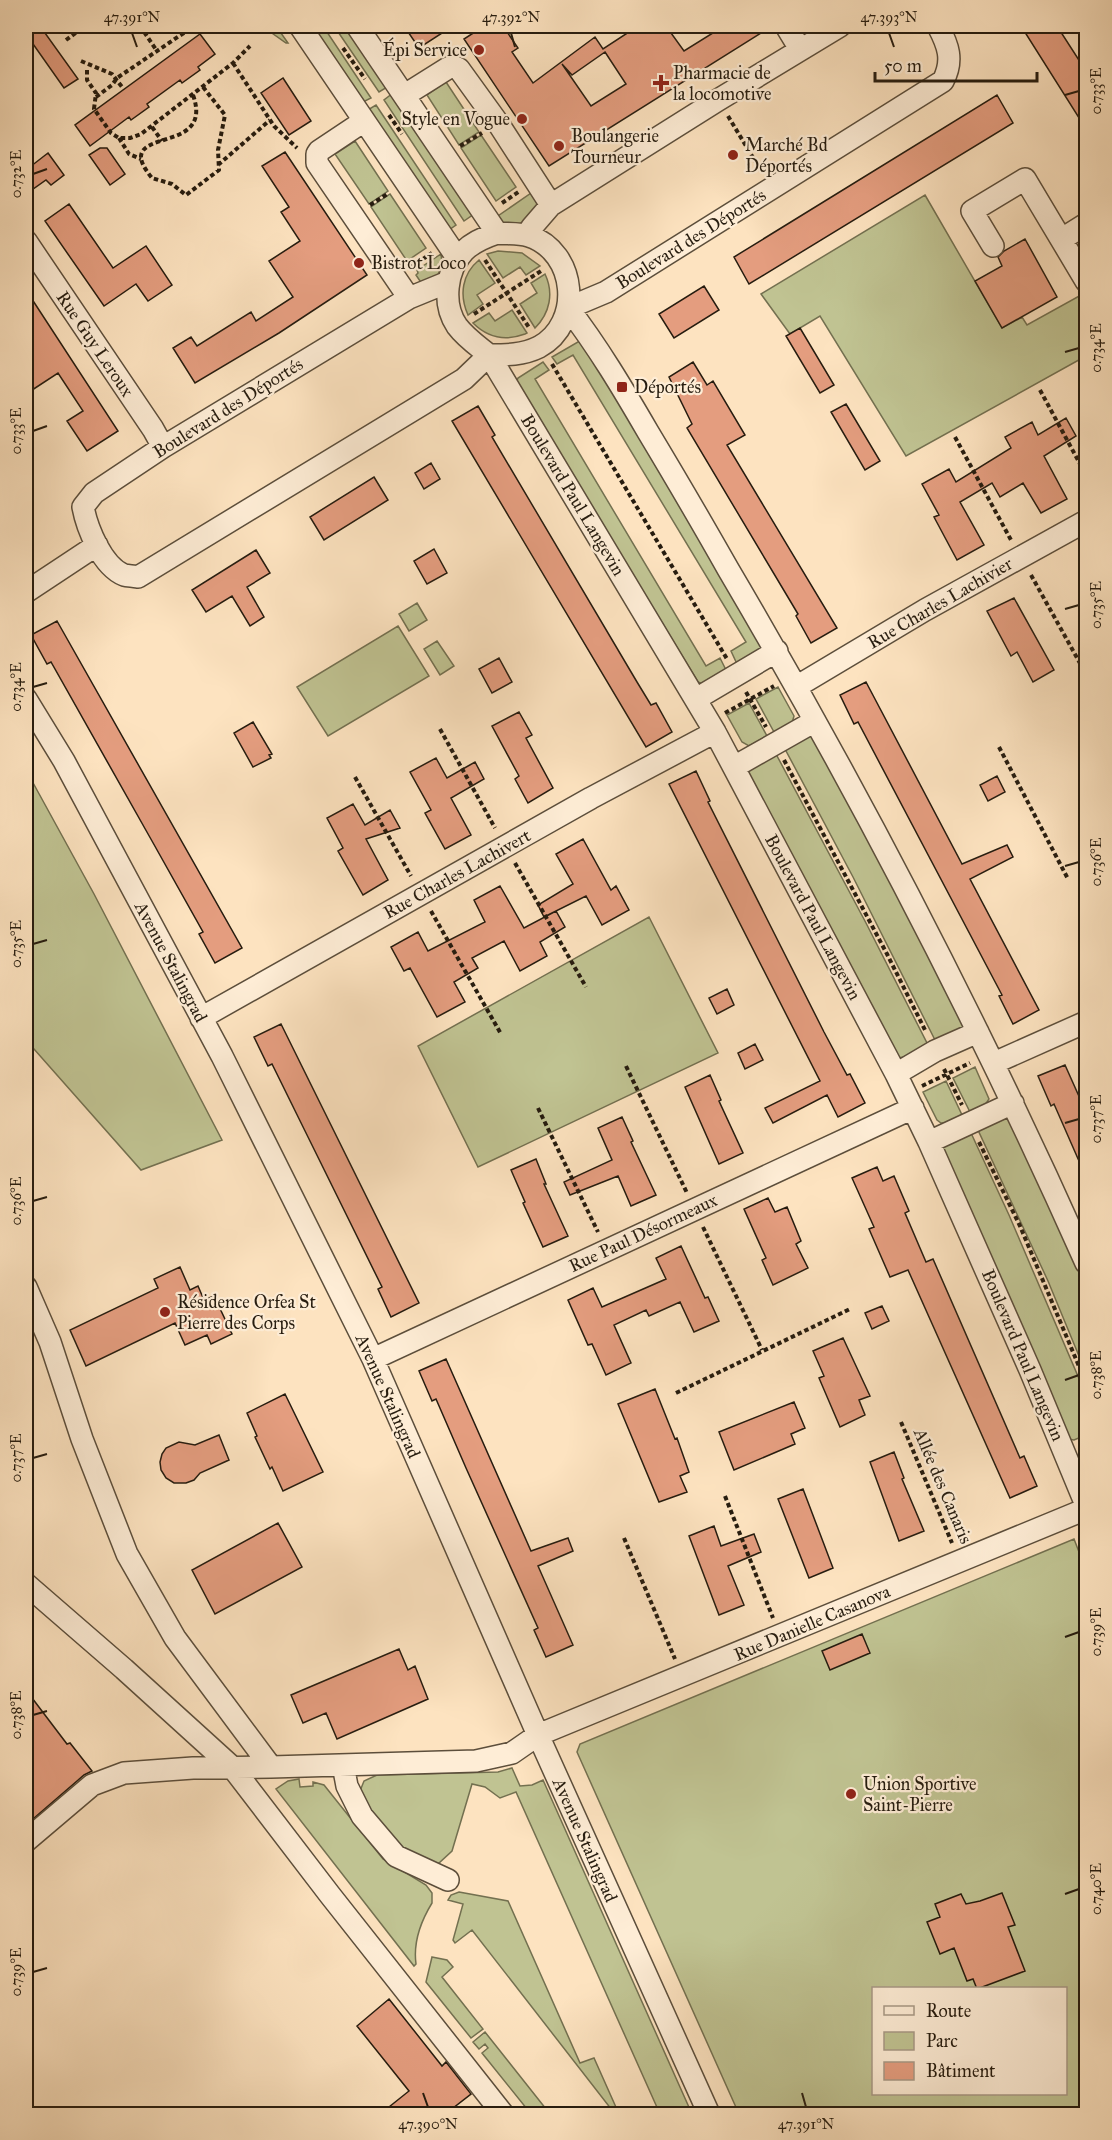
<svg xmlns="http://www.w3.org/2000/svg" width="1112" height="2140" font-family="'IM FELL Great Primer',serif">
	<rect width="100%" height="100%" fill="#fde3c0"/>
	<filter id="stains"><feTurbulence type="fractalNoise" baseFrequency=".00333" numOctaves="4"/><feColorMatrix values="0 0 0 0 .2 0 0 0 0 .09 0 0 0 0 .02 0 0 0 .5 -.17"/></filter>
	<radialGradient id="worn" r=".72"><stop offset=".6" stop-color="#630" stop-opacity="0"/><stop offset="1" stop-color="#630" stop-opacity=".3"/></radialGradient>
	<path fill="#c0c392" stroke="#737050" stroke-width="1.5" fill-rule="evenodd" d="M262 26H276L288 43H286Z
		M309 26H323L371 98 361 103Z
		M334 26H348L389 86 379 92Z
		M446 82 479 132 459 145 427 95Z
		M393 93 474 214 464 221 384 100Z
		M376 105 456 225 446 232 366 111Z
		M481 135 516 187 496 201 461 148Z
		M355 141 388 191 369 204 335 154Z
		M534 191 541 201C526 219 520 235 495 218Z
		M390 194 426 248 407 261 371 207Z
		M925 195 1002 328 1022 317 1027 325 1081 295 1086 303V356L906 456 820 316 790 334 761 294Z
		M498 251 522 253 540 266 526 275 520 267 503 278 487 254Z
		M441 254 442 263 438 275 422 284 416 275 418 273 417 270Z
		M479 260 495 283 477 295 483 304 468 315C459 295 462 274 479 260Z
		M545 274C554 293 550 313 535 328L520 304 537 293 531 283Z
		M512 310 527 333 525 334C506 341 488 338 473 323L489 313 495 321Z
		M583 339 768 646 737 664 731 651 746 642 573 355 557 364 552 357Z
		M543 362 549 370 535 379 706 666 720 658 726 670 703 684 698 682 516 383 518 378Z
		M417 603 427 620 409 631 399 614Z
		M398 626 429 676 328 736 297 687Z
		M437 641 454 666 440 675 424 649Z
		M778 687 794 716 792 723 774 732 756 699Z
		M749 703 767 736 749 746 742 742 727 715Z
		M811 734 967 1025 936 1042 853 877 785 749Z
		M776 754 866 923 928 1045 904 1057 898 1058 748 774 750 769Z
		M26 770 94 894 222 1140 141 1170 26 1040Z
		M649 917 718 1053 478 1167 418 1046Z
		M975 1067 989 1099 985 1105 970 1112 953 1078Z
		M946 1081 962 1115 945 1123H941L937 1120 923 1092Z
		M1008 1116 1086 1280V1373L1048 1281 978 1130Z
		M971 1133 1009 1215 1086 1395V1435L1074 1440 1068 1439 941 1147Z
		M1074 1539 1086 1570V2114H739L577 1752 580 1744ZM874 1988H1066V2094H874Z
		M512 1768 520 1786 532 1785 543 1780 692 2114H660L516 1792 500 1798 485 1787 472 1784 452 1851 439 1863 434 1864 409 1853 398 1844 365 1805 360 1791 364 1781 377 1775 498 1772Z
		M299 1779 300 1787 313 1786V1782L324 1785 383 1859 426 1885 432 1893V1903C421 1921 413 1942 416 1964L414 1966 276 1789 288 1781Z
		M459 1892 508 1901 580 2063 594 2058 619 2114H615L472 1930 455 1943 453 1940 463 1904 448 1900 451 1895Z
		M432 1957 447 1960 453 1967 442 1977 483 2029 471 2038 426 1982Z
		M485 2032 550 2114H531L482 2053 488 2048 485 2044 479 2049 473 2042Z"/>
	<path fill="#e49d7f" stroke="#261c0f" stroke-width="1.5" fill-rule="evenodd" d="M26 26H40L78 79 64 88 26 34Z
		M404 26H453L419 48Z
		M484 26H503L518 48 512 52 533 83 595 37 603 49 638 26H666L684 51 724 26H772L549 166 464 39ZM605 52 626 84 591 106 562 64 572 75Z
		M1021 26H1057L1086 71V129Z
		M200 34 215 54 198 67 200 70 182 83 180 80 147 104 149 107 131 120 129 117 90 146 75 125Z
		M283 78 311 121 289 135 261 93Z
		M997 95 1013 123 749 284 734 257Z
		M100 148H107L125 174 110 185 89 155Z
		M285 152 367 275 279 333 195 383 173 348 191 337 197 346 251 312 256 321 293 297 269 261 300 241 281 212 289 207 262 166Z
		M48 153 64 175 51 185 46 180 26 194V170Z
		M69 204 113 268 146 246 172 285 148 301 136 284 104 306 45 221Z
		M1025 239 1057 297 1002 328 975 281 1002 266 998 257 1004 251Z
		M704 286 719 310 674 338 659 314Z
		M26 290 118 431 87 451 67 421 83 411 58 373 26 394Z
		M800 328 834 385 820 393 786 336Z
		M693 362 707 385 713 381 745 435 727 445 837 628 811 643 796 616 798 614 687 428 692 424 669 377Z
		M846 404 880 461 865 470 831 412Z
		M478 406 495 435 492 437 637 682 651 705 656 703 672 732 646 747 452 421Z
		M1066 418 1076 436 1044 456 1067 499 1041 513 1023 483 1000 497 992 483 960 502 984 545 957 560 934 517 939 515 922 484 949 469 956 482 1011 448 1005 437 1032 422 1038 435Z
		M431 463 440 479 424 489 415 473Z
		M374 477 388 500 324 540 310 517Z
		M434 549 447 573 427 584 414 561Z
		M256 550 270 573 247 587 264 617 250 626 232 596 206 612 192 590Z
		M1014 598 1054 670 1033 682 1017 652 1011 656 987 611Z
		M57 621 242 948 215 963 199 934 203 932 152 841 51 662 47 664 31 635Z
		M499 658 512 682 492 693 479 669Z
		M866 682 962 864 1007 845 1013 857 970 879 1039 1010 1013 1024 999 996 1002 995 858 722 854 724 840 695Z
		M519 712 532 735 526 738 553 788 528 803 515 779 519 776 492 726Z
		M253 722 272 754 269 755 271 758 253 767 234 733Z
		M436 758 447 778 475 762 484 779 451 798 471 835 445 849 425 813 431 810 410 772Z
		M696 771 710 801 708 802 824 1032 847 1075 850 1074 865 1103 838 1117 827 1095 773 1123 765 1108 820 1081 669 784Z
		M997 776 1005 792 988 801 980 785Z
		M353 804 365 825 390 810 400 828 366 839 388 880 363 895 338 851 343 848 327 818Z
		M583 839 611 890 616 886 629 910 602 925 586 896 544 917 538 905 573 884 556 854Z
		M500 886 524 928 556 911 565 927 540 942 547 956 520 971 504 941 472 958 478 968 454 982 465 1002 437 1017 410 968 404 971 391 947 418 932 428 951 485 922 474 900Z
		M727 989 734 1005 717 1014 709 998Z
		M281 1024 419 1303 391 1317 378 1289 382 1287 308 1137 272 1064 268 1066 254 1037Z
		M755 1044 763 1060 745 1069 738 1053Z
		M1065 1065 1086 1112V1177L1054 1104 1051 1106 1038 1076Z
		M710 1075 721 1100 719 1101 743 1153 719 1164 685 1087Z
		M622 1117 633 1141 631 1142 656 1195 631 1206 618 1176 570 1195 564 1182 612 1160 598 1128Z
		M536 1159 546 1184H544L568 1236 543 1247 523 1203 525 1202 511 1170Z
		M877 1167 883 1181 894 1176 909 1211 905 1213 926 1262 933 1259 1020 1458 1024 1456 1037 1486 1010 1498 908 1270 890 1277 869 1229 874 1227 852 1178Z
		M768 1198 775 1212 787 1207 801 1241 796 1244 808 1268 773 1285 762 1260 766 1258 744 1209Z
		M681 1246 705 1298 708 1297 719 1321 694 1332 680 1302 649 1316 646 1310 614 1325 631 1363 606 1375 592 1344 588 1345 568 1300 593 1288 602 1307 666 1279 656 1258Z
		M180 1267 190 1290 198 1286 204 1300 214 1296 232 1334 211 1344 207 1335 185 1345 175 1323 86 1366 70 1330 158 1288 154 1279Z
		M882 1306 889 1321 872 1329 865 1313Z
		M843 1338 870 1396 859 1400 865 1415 840 1427 819 1378 824 1376 813 1351Z
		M446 1359 531 1551 568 1538 573 1551 538 1566 573 1645 546 1657 534 1630 538 1628 466 1468 436 1399 432 1401 419 1371Z
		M655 1389 675 1439 677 1438 689 1472 680 1476 687 1492 659 1502 618 1404Z
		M285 1394 323 1472 283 1491 272 1467 270 1469 255 1437 257 1436 247 1413Z
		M794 1402 805 1428 791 1434 795 1444 734 1470 719 1432Z
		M219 1435 229 1460 200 1473 194 1480 186 1483H174L166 1478 161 1470 160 1462 162 1454 166 1448 179 1442 195 1445Z
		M894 1452 904 1478 902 1479 924 1531 899 1541 870 1462Z
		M803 1489 833 1568 809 1578 778 1499Z
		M278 1523 302 1567 215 1614 192 1570Z
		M714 1526 721 1546 754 1534 761 1552 728 1566 744 1605 719 1615 689 1536Z
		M862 1634 870 1653 830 1670 822 1651Z
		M399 1649 408 1670 415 1666 428 1699 337 1739 326 1713 303 1723 291 1695Z
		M26 1690 67 1744 70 1743 92 1771 84 1775 26 1825Z
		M1002 1893 1015 1925 1008 1927 1025 1971 977 1989 973 1979 967 1981 954 1948 940 1954 927 1922 940 1917 935 1904 961 1894 966 1904 980 1901Z
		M389 1999 442 2066 446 2062 471 2094 444 2115H379L409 2091 357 2026Z"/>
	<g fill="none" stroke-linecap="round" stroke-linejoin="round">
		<g stroke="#5c4e3b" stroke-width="24">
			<path id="minor" d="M300 26 458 259
				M357 26 497 233
				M786 26 800 49
				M405 95 448 68 453 66 459 69 498 123 551 205
				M364 121 319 151 317 154V163L409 298
				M497 233C507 234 520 233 529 236 577 252 583 323 539 347 523 355 506 355 489 355 478 346 466 338 457 326 442 304 446 270 464 251 473 242 485 237 497 233Z
				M527 235 532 227 551 205 718 100 840 26
				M1062 239 1086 224
				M26 241 153 429 163 447
				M993 246 972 211 1025 179 1086 281
				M448 282 409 298 163 447 94 493 83 507C87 528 102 566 124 575 128 576 134 576 138 577L464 379 489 355
				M568 308C598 347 623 389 648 432 675 477 702 523 728 569 860 793 980 1025 1086 1263
				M568 308 606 292 943 81C954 60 948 45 938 26
				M489 355 715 732 896 1074 929 1142 1030 1370 1086 1505
				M26 592 97 545
				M796 687 925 610 1086 521
				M26 699 64 761 222 1056 373 1359 538 1735 709 2114
				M696 699 777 651
				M734 767 815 721
				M201 1018 591 798 715 732
				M994 1063 1086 1022
				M896 1074 935 1051 978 1032
				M929 1142 1013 1103
				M26 1287 50 1342 82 1439 127 1554 175 1638 271 1767
				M373 1359 913 1108
				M26 1584 124 1669 232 1767 330 1895 503 2114
				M343 1765 347 1786 362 1816 396 1856 448 1880
				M26 1841 92 1785 124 1773 193 1768 271 1767 476 1761 512 1753 538 1735 1086 1509"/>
		</g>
		<path stroke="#261c0f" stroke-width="4" stroke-dasharray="4.5 3" stroke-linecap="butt" d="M140 26 157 51
			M66 40 85 26
			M343 48 365 79
			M81 61 112 74 122 87
			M233 63 274 126 297 148
			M87 70V80L96 93 94 109 111 133 119 138H130L141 134 233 63 250 46
			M193 95C212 148 141 132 141 157 141 164 148 173 152 178L172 184 186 195 219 170 218 150 225 115 203 87
			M96 97 112 85 117 78 194 26
			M389 115 402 134
			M728 116 761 171
			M152 127 162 141
			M119 138 129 154 141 159
			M460 146 482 133
			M218 165 270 120
			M502 203 520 191
			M370 205 389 193
			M485 260 530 329
			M411 267 432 253
			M474 314 541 271
			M552 364 727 659
			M1040 390 1086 475
			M955 437 1011 540
			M1031 575 1086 674
			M746 692 766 727
			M725 713 774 686
			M440 729 495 828
			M999 747 1068 879
			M784 760 887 954 926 1032
			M355 777 411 876
			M515 863 586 987
			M431 911 501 1034
			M626 1066 687 1193
			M944 1069 962 1105
			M922 1086 970 1063
			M538 1108 598 1232
			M979 1142 1020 1226 1086 1383
			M703 1227 762 1350
			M676 1393 850 1309
			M901 1422 952 1543
			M725 1496 773 1618
			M624 1538 675 1659"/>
		<use href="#minor" stroke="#feedd6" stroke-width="21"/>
	</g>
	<path fill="none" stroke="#261c0f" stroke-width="2" d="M132 33 137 47M511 33 515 47M889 33 894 47M1065 95 1079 91M33 174 47 169M1065 352 1079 348M33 431 47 426M1065 609 1079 605M33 687 47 683M1065 866 1079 862M33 944 47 940M1065 1123 1079 1119M33 1201 47 1197M1065 1380 1079 1375M33 1458 47 1454M1065 1637 1079 1632M33 1715 47 1711M1065 1894 1079 1889M33 1972 47 1968M423 2093 428 2107M802 2093 806 2107"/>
	<g fill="#8f2418" stroke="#feedd6" stroke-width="2">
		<circle cx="479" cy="50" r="6"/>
		<path d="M658 74h6v6h6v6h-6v6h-6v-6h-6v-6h6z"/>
		<circle cx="522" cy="119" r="6"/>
		<circle cx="559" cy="146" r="6"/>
		<circle cx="733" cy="155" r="6"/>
		<circle cx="359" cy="263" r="6"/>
		<rect x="616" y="381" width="12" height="12" rx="3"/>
		<circle cx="165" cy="1312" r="6"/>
		<circle cx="851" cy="1794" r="6"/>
	</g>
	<g text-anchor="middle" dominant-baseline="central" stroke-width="4.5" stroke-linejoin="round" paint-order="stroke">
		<g font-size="18" fill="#261c0f" stroke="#feedd6" text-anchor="start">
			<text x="467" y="50" text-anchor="end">Épi Service</text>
			<text x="673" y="73">Pharmacie de<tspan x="673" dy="21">la locomotive</tspan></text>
			<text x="510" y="119" text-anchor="end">Style en Vogue</text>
			<text x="571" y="136">Boulangerie<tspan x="571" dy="21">Tourneur</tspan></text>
			<text x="745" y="145">Marché Bd<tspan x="745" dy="21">Déportés</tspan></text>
			<text x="371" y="263">Bistrot Loco</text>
			<text x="634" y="387">Déportés</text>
			<text x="177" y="1302">Résidence Orfea St<tspan x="177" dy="21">Pierre des Corps</tspan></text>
			<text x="863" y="1784">Union Sportive<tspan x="863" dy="21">Saint-Pierre</tspan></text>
		</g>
		<g font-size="18" fill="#261c0f" stroke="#feedd6">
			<text transform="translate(691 239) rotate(-32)">Boulevard des Déportés</text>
			<text transform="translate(95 344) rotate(56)">Rue Guy Leroux</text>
			<text transform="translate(228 408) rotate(-32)">Boulevard des Déportés</text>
			<text transform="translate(573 495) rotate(59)">Boulevard Paul Langevin</text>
			<text transform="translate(940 603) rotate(-30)">Rue Charles Lachivier</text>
			<text transform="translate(457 874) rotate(-29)">Rue Charles Lachivert</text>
			<text transform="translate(813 917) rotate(62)">Boulevard Paul Langevin</text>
			<text transform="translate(171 962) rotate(62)">Avenue Stalingrad</text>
			<text transform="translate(643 1233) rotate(-25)">Rue Paul Désormeaux</text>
			<text transform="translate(1023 1355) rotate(67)">Boulevard Paul Langevin</text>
			<text transform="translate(388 1396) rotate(66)">Avenue Stalingrad</text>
			<text transform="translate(943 1486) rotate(67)">Allée des Canaris</text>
			<text transform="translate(812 1623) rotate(-23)">Rue Danielle Casanova</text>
			<text transform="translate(585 1840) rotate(66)">Avenue Stalingrad</text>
		</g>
	</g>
	<rect width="1112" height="2140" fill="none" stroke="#fde3c0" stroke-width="66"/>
	<rect x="872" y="1987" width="195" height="108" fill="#feedd6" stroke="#a89986" stroke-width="1.5"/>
	<rect x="884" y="2006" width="30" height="9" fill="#feedd6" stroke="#a89986" stroke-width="1.5"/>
	<text x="926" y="2017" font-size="18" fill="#261c0f">Route</text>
	<rect x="884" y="2032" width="30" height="18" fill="#c0c392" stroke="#a89986" stroke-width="1.5"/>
	<text x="926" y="2047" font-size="18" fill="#261c0f">Parc</text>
	<rect x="884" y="2062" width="30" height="18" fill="#e49d7f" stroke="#a89986" stroke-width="1.5"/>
	<text x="926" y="2077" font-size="18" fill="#261c0f">Bâtiment</text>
	<path d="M875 72v9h162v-9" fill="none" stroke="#261c0f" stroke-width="3"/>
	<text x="884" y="72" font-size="18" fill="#261c0f" stroke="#feedd6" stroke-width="4.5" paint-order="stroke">50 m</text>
	<rect x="33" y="33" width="1046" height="2074" fill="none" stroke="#261c0f" stroke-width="2"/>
	<g font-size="15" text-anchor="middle" fill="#261c0f">
		<text x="132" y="22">47.391°N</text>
		<text x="511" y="22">47.392°N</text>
		<text x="889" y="22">47.393°N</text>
		<text transform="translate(1096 91) rotate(-90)" y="5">0.733°E</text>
		<text transform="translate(16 174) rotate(-90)" y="5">0.732°E</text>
		<text transform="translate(1096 348) rotate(-90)" y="5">0.734°E</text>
		<text transform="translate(16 431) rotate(-90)" y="5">0.733°E</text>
		<text transform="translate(1096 605) rotate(-90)" y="5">0.735°E</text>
		<text transform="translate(16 687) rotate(-90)" y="5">0.734°E</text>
		<text transform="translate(1096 862) rotate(-90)" y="5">0.736°E</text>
		<text transform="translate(16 944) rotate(-90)" y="5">0.735°E</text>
		<text transform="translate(1096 1119) rotate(-90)" y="5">0.737°E</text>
		<text transform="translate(16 1201) rotate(-90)" y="5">0.736°E</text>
		<text transform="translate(1096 1375) rotate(-90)" y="5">0.738°E</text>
		<text transform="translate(16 1458) rotate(-90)" y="5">0.737°E</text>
		<text transform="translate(1096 1632) rotate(-90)" y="5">0.739°E</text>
		<text transform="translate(16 1715) rotate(-90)" y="5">0.738°E</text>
		<text transform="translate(1096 1889) rotate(-90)" y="5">0.740°E</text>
		<text transform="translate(16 1972) rotate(-90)" y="5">0.739°E</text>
		<text x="428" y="2129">47.390°N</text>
		<text x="806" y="2129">47.391°N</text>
	</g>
	<rect width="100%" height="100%" filter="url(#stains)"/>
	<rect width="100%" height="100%" fill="url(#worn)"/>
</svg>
